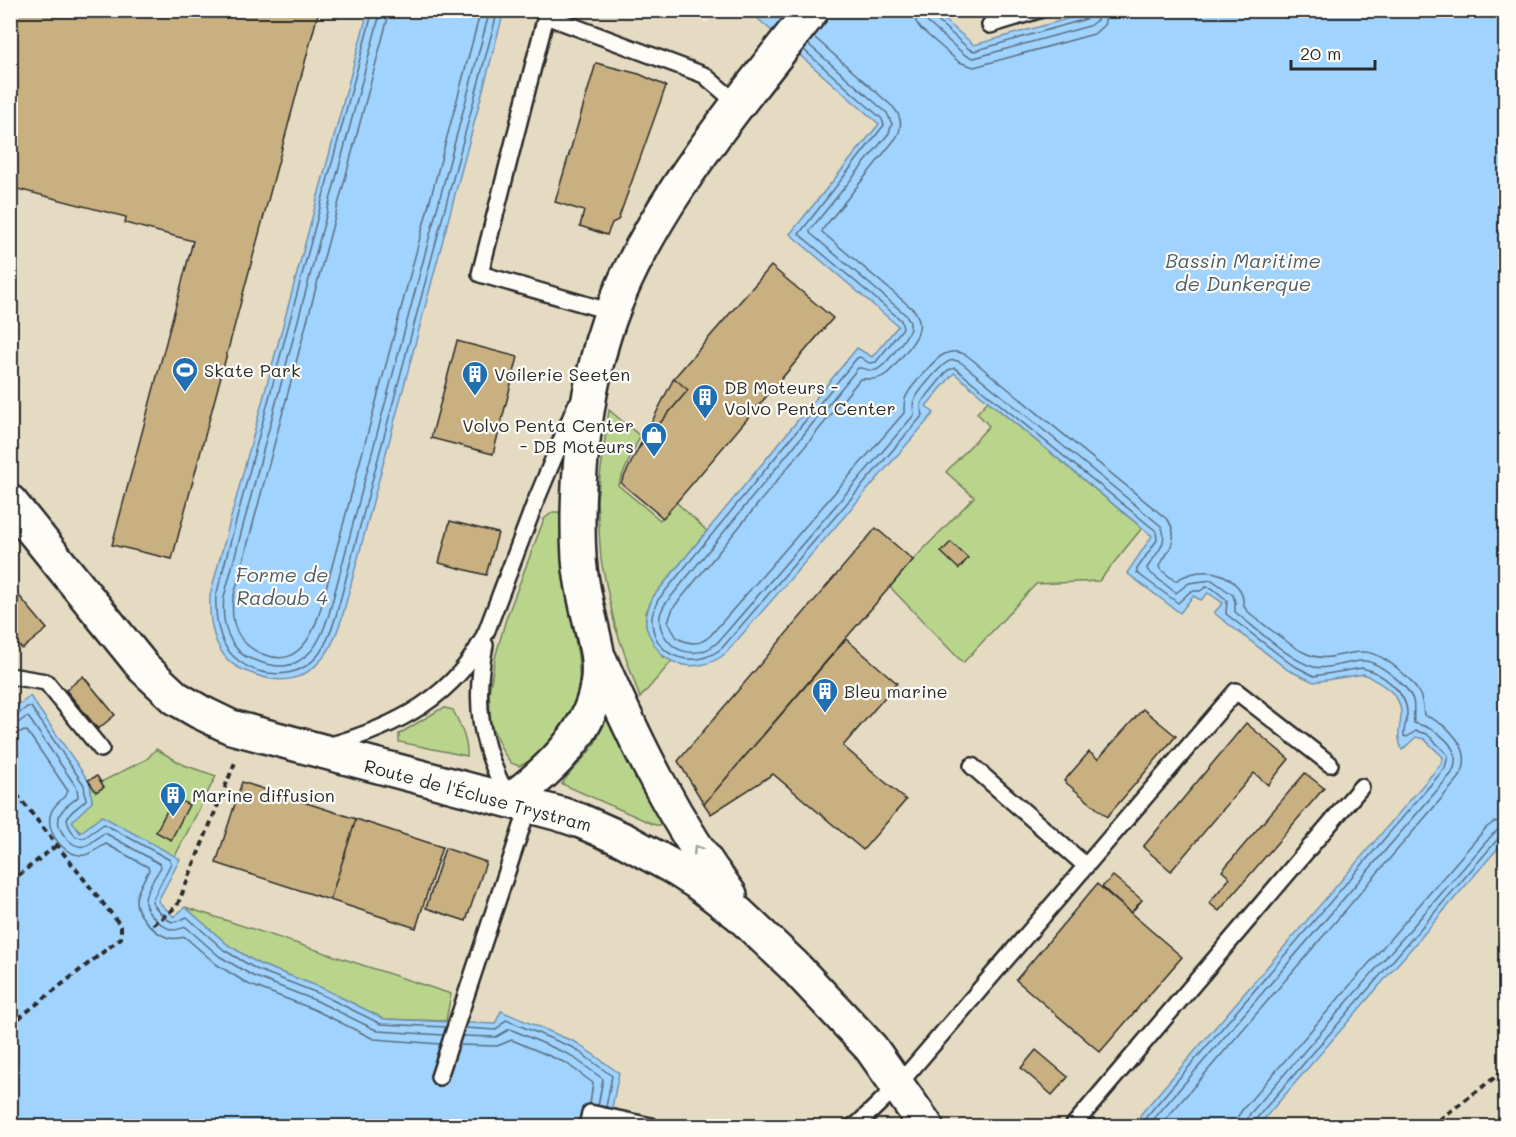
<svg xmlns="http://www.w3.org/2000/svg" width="1516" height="1137" font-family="Mali,sans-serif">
	<rect width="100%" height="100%" fill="#f2eddf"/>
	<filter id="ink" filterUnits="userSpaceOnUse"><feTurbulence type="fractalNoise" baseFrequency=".0167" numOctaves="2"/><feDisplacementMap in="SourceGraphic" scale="12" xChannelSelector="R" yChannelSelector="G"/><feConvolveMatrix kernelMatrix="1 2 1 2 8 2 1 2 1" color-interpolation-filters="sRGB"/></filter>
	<g filter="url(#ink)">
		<path fill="#e5dbc2" d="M691 10 706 23 718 11H749L879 124 790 234 954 373 1152 536 1127 573 1180 613 1194 595 1208 592 1223 603 1215 613 1288 670 1314 682 1364 674 1387 688 1400 703 1401 714 1397 735 1402 750 1416 737 1424 739 1505 814V1126H651L610 1117 619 1073 577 1043 501 1011 495 1024 384 1019 228 945 185 908 175 917 81 833 71 821 92 802 31 697 11 712V11Z
			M934 11H1095L973 45Z"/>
		<path fill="#b9d58c" stroke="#72805c" stroke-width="1.5" d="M988 401 1142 528 1099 581 1036 584 963 663 890 587 913 560 974 497 946 472 989 426 977 413Z
			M609 410 640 436 618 485 660 520 676 502 707 531 653 597 646 613V626L662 656 672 661 640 698 615 626 601 560 597 499Z
			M553 512H558L562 516C562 540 562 565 565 589 574 648 597 686 554 738 544 750 533 761 519 766L511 763 503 752 491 725 489 693 495 658 506 619 544 519Z
			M445 708 453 710C460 724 468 741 467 756L399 742V734L439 710Z
			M608 718 660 819V825H655L562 784C571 769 586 759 595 743 600 735 601 725 608 718Z
			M156 749 184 765 216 776 174 858 81 833 71 821 92 802 90 783 96 791 104 787 101 782 147 759Z
			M185 907 451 994 446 1021 384 1019 322 988 259 964 228 945Z"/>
		<path fill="#a0d3fe" stroke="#7190aa" stroke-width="1.5" d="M368 11H504L342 618C337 631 332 648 322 659 303 681 282 684 256 675 247 672 234 667 228 660 212 643 209 616 210 595Z
			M749 11H934L974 45 1095 11H1505V840L1258 1126H1135L1141 1114 1441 764 1443 757 1424 739 1416 737 1402 750C1395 730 1401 732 1401 713 1401 692 1379 683 1364 674L1314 682 1288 670 1214 613 1223 603 1208 593 1201 600 1193 596 1180 613 1127 573 1152 536 954 373 926 406 934 413 726 653C701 674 664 669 651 638 649 634 646 629 646 625 645 615 649 606 653 597L857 348 872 357 898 326 790 234 879 124Z
			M30 696 90 783 92 802 72 821 80 833 102 816 180 859 158 901 174 917 185 907 228 945 259 964 322 988 384 1019 495 1024 501 1011 577 1043 619 1073 610 1117 651 1126H11L10 712Z"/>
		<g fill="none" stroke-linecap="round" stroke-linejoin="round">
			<path stroke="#5a6e7f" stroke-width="1.5" d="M373 10 216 596C215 615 218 642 233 656 257 679 298 681 319 654 327 643 332 629 336 616L498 10
				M381 10 224 597C222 615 225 635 237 649 241 655 250 659 257 661 279 669 294 669 311 651 320 641 325 626 329 614L490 10
				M390 10 233 599C230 625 239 646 265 655 274 658 284 660 293 654 308 645 315 627 320 611L481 10
				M914 10 916 22 921 29 959 62 974 67 1094 34 1104 25 1108 10
				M923 10 924 17 928 23 965 55 974 58 1089 26 1097 20 1099 10
				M931 10 933 17 969 49 974 51 1086 19 1090 16 1091 10
				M814 37 893 107C902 117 903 127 896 138L823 229 822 232 914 310C928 329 912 344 900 359 895 365 890 373 883 376 876 381 868 378 860 379L673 608 668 622 677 638C689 644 699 646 710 636L904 413C904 408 904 403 905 399 908 390 916 382 922 375 935 360 948 343 969 357L1168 520C1180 538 1169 551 1159 566L1160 569 1175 581C1197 568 1224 567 1240 590 1244 596 1242 602 1245 608 1247 613 1296 649 1303 652 1327 664 1338 653 1361 652 1380 650 1411 677 1419 693 1423 700 1423 708 1424 715 1449 725 1476 750 1459 778L1160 1126
				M808 44 887 113 892 124 889 133 810 230V233L906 315 910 321V329C906 338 885 367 876 370 869 372 864 367 858 368L665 604C663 608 660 612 660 617 659 622 660 626 662 631 672 654 698 659 717 643L914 415C914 411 912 405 914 401 917 393 942 363 950 361 955 359 959 361 963 364L1161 526C1170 542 1155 555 1147 568L1148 571 1176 593 1189 583 1212 580 1233 595 1235 602V612C1256 628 1290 661 1314 667 1325 670 1348 662 1360 661 1376 659 1408 685 1413 700 1415 708 1413 716 1414 723 1436 728 1465 747 1452 773L1152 1121 1150 1126
				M804 50 882 119 884 125 799 234 901 320 903 328 876 362 869 363 860 357 857 358 658 600C655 607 651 614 652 622 654 659 696 670 722 648L923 415 921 407 922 402 948 370 955 368 1156 531 1157 540 1137 569V573L1178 603 1191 591H1200L1206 587 1212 588 1227 600 1226 614 1291 664 1314 676 1362 668C1381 672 1407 692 1407 713 1407 721 1403 729 1404 736L1407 737 1416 731 1427 734 1448 755 1445 768 1146 1117 1142 1126
				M10 716H16L27 707H31L84 785 86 800C69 816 59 815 76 837L84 838 104 824 170 860 171 863 152 901C154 907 166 921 173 922 178 923 183 918 187 917L224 950 256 969 320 994 381 1024 446 1027
				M10 724 18 723 26 717 29 718 77 788 78 797C71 803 60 809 59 818 56 830 72 849 85 846 92 844 98 836 105 833L160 864 161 867C156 876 145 890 145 901 144 911 163 928 173 930 178 930 182 928 186 927L219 956 253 976 317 1001 378 1031 443 1035
				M10 733 27 731 68 791C65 799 54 803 51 813 44 831 65 858 85 855 93 853 99 847 106 844L148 867 149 870C144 880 136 891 136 901 136 915 154 932 166 937 172 940 179 938 185 937L216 964 248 984 313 1009 374 1039 441 1044
				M465 1028 496 1030 506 1020 574 1048 612 1076 606 1107
				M462 1036 496 1037 510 1029 570 1055 603 1079 598 1106
				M459 1045 497 1046 512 1040 566 1063 593 1083 590 1104
				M1237 1126 1238 1116 1243 1109 1486 828 1494 822 1506 820
				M1246 1126 1249 1115 1493 834 1498 830 1506 829
				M1253 1126 1255 1120 1498 839 1506 837"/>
		</g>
		<path fill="#c8b080" stroke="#2b2b2b" stroke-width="1.5" d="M10 10H319L172 559 112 545 193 241 125 223 126 217 10 187Z
			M596 63 639 74 666 86 618 220 612 223 607 235 580 226 584 211 555 202Z
			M771 266 833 318 663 518 621 483 638 449 688 390 674 378Z
			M457 341 518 357 493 454 431 438Z
			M674 378 688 390 638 449Z
			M450 521 498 533 486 575 439 563Z
			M876 528 913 560 704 804 678 761Z
			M951 542 968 558 959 569 941 552Z
			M10 585 47 629 22 649 10 635Z
			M846 639 897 683 843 746 906 800 863 850 773 774 711 814 704 804Z
			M83 676 115 715 98 729 66 690Z
			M1143 709 1176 736 1107 817 1064 781 1089 752 1098 759Z
			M1246 723 1289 759 1268 785 1254 773 1171 871 1143 847Z
			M1305 773 1324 788 1219 911 1209 903 1230 878 1222 871Z
			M97 776 104 787 96 792 88 780Z
			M242 782 356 819 330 900 216 863Z
			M174 797 189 805 171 840 156 832Z
			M356 819 442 847 416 928 330 900Z
			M445 848 486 862 466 921 426 908Z
			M1113 876 1142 900 1131 913 1102 887Z
			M1097 884 1182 957 1100 1052 1016 980Z
			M1036 1050 1068 1077 1052 1095 1021 1068Z"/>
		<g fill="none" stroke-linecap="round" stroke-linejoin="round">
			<g stroke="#2b2b2b" stroke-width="20">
				<path id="lane" d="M990 25 1039 10
					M612 312 480 274 546 16 704 75 739 105
					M485 645C473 703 480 745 508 797
					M10 676 46 682 101 749
					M327 746C394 728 458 696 487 630L535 503 576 405
					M972 766 1086 866
					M439 1077 529 805
					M587 1126 590 1113 651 1126
					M853 1126H856L898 1085 1236 691 1330 764
					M1073 1126 1361 787"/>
			</g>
			<g stroke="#2b2b2b" stroke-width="38">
				<path id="secondary" d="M10 502 144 668 176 698 200 712 231 727 560 814 581 821 624 840 673 867 698 883 739 914 793 965 871 1048 926 1126
					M600 660C636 743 675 823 730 895
					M510 800C557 765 608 717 597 652 591 621 581 590 579 558 575 489 583 409 602 342 637 222 735 108 812 10"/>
			</g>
			<path stroke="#2b2b2b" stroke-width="4" stroke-dasharray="6 4.5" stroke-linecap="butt" d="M10 786 121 926V938L10 1025
				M10 882 57 845
				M153 925 177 906 236 760
				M1431 1126 1506 1069"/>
			<use href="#lane" stroke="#fdfcf7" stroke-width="15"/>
			<use href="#secondary" stroke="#fdfcf7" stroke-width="33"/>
		</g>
		<defs><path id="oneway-chevron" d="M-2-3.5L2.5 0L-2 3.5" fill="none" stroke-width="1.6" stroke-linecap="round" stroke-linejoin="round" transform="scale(1.5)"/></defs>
		<use stroke="#9e9e9b" href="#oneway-chevron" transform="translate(697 849) rotate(-123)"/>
	</g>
	<defs>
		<g id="stadium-pin" transform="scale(1.35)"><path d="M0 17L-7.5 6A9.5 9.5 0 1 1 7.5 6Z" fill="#1f6fb2" stroke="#fdfcf7"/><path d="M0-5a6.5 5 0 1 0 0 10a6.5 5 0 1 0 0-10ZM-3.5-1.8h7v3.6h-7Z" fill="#fff"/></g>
		<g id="building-pin" transform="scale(1.35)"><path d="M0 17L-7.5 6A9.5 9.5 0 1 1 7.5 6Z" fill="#1f6fb2" stroke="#fdfcf7"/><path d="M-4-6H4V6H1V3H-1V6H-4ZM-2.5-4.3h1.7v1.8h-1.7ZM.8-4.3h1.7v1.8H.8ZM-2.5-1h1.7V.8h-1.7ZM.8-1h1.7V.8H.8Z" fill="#fff"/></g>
		<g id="shop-pin" transform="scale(1.35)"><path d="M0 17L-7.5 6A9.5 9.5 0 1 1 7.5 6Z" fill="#1f6fb2" stroke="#fdfcf7"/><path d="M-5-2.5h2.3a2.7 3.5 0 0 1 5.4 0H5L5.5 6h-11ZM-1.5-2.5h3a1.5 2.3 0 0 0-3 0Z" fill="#fff"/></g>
	</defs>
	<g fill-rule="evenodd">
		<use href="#stadium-pin" x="185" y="370"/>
		<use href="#building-pin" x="475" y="374"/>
		<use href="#building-pin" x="705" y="397"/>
		<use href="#shop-pin" x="654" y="435"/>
		<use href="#building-pin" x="825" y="691"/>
		<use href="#building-pin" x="173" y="795"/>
	</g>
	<g text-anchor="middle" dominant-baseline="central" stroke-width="4.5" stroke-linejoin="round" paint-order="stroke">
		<g font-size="18" fill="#2b2b2b" stroke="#fdfcf7" text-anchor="start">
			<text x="204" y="370">Skate Park</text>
			<text x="494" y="374">Voilerie Seeten</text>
			<text x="724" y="387">DB Moteurs -<tspan x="724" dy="21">Volvo Penta Center</tspan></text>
			<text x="634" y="425" text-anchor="end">Volvo Penta Center<tspan x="634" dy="21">- DB Moteurs</tspan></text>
			<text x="844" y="691">Bleu marine</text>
			<text x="192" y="795">Marine diffusion</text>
		</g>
		<g font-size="18" fill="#2b2b2b" stroke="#fdfcf7">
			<text transform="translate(478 795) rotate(15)">Route de l'Écluse Trystram</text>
		</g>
		<g font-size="20" font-style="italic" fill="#4e5d6a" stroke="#fdfcf7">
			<text x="1243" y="260">Bassin Maritime<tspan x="1243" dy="23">de Dunkerque</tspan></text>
			<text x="282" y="574">Forme de<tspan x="282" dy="23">Radoub 4</tspan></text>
		</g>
	</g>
	<rect width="1516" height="1137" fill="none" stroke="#fdfcf7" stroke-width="36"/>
	<rect x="18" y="18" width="1480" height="1101" fill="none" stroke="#2b2b2b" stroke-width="2" filter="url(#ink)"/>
	<path d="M1291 60v9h84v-9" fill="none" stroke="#2b2b2b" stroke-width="3"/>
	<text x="1300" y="60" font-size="18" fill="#2b2b2b" stroke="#fdfcf7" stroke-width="4.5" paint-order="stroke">20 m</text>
</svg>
